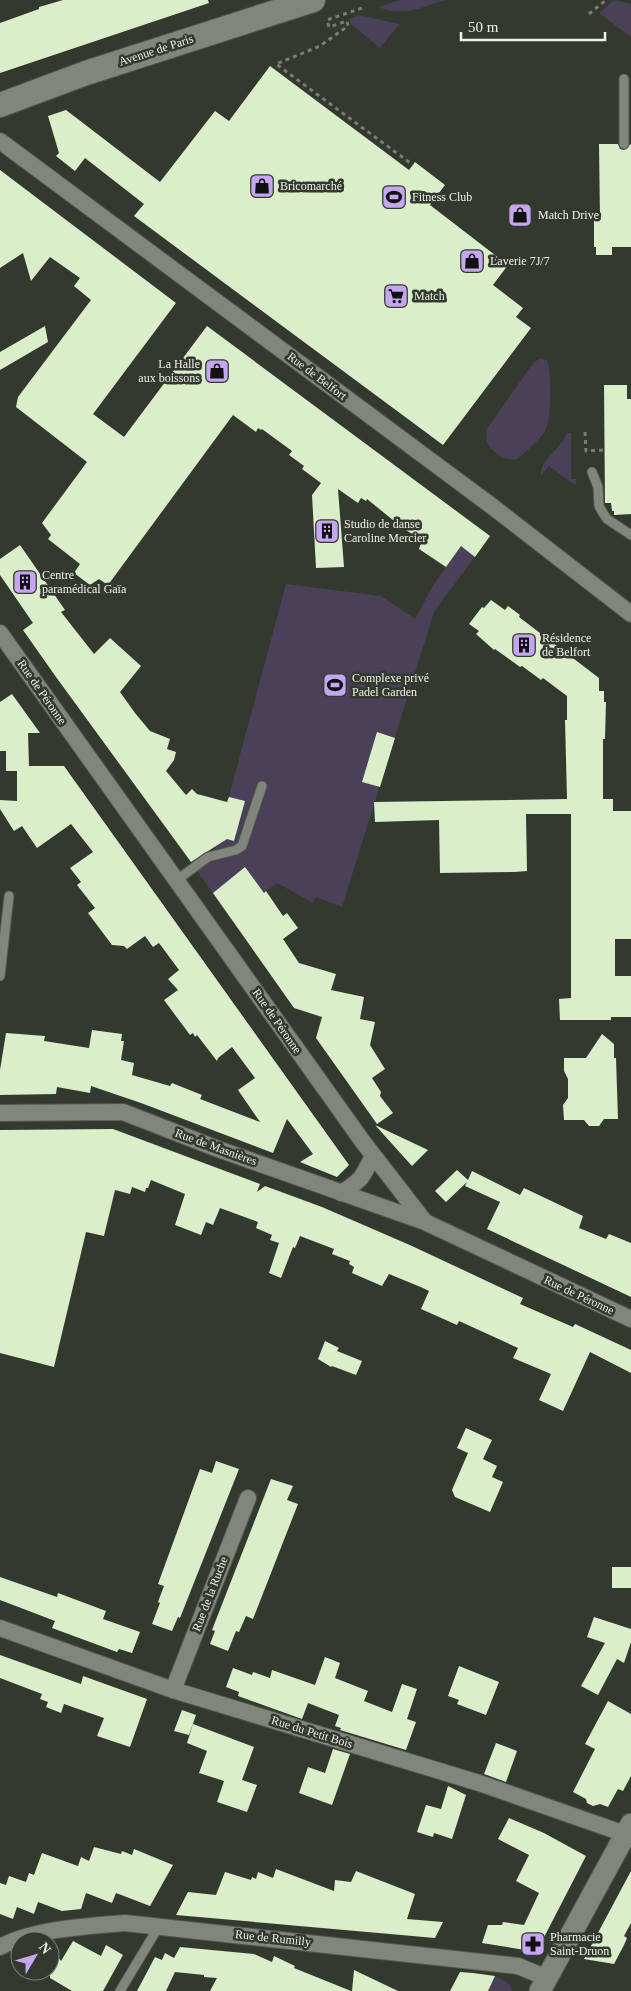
<svg xmlns="http://www.w3.org/2000/svg" width="631" height="1991" font-family="'Times New Roman',serif">
	<rect width="100%" height="100%" fill="#33392f"/>
	<path fill="#4a4057" d="M400 0H445C420 8 404 17 378 7Z
		M614 0 631 4V37L599 13Z
		M359 15 399 24V25L380 48 351 24 349 19Z
		M540 359 547 360C552 372 551 414 547 426 543 438 527 450 518 459 508 462 491 453 487 442 486 439 487 434 486 430L534 362Z
		M567 433H571V479H577L575 485 549 466 541 475C540 459 562 449 567 433Z
		M476 525 490 536 434 612 342 907 316 897 313 903 277 883 230 918 193 865 215 848 286 584 381 596 415 619 435 582Z
		M494 1976C502 1979 511 1983 512 1991H488Z"/>
	<path fill="#d9eec9" d="M63 0H208L209 3 0 73V23L39 9V7Z
		M270 66 409 170 415 162 445 185 430 205 508 265 493 285 523 308 516 317 531 328 443 445 134 216 144 204 85 158 75 171 56 156 59 153 48 116 66 110 160 182 215 111 229 121Z
		M599 144H618L620 149 624 150 631 144V247H612V255H596V247H594V220H600Z
		M0 170 176 303 93 414 124 437 207 326 490 536 475 557 461 546 446 567 419 549 422 540 404 529 367 499 366 501 361 498 358 503 338 489 344 567 316 568 312 495 321 483 302 469 304 466 289 455 292 451 262 429 261 430 258 428 256 432 233 415 108 585 99 579 90 585 74 573 80 564 48 539 51 535 42 523 87 462 16 407 18 397 91 300 74 286 80 278 50 257 31 281 23 253 0 268Z
		M45 326 48 342 0 370V352Z
		M604 385H627V399H631V514L614 515V511H612L611 503H605Z
		M20 545 65 610 61 612 94 654 110 638 141 666 120 692 135 713 150 731 170 739 167 749 176 752 174 760 166 771 186 795 192 789 197 794 227 802 229 797 245 801 234 841 227 839 191 862 56 677 23 630 33 623 0 575V559Z
		M491 600 505 610 508 606 520 615 519 617 599 678V691H604V702H606L605 739H603V799H613V811H631V939H615V976H631V1017H611V1020H560L559 999 571 998V814H526L527 871 514 872 440 873 439 820 375 822 374 802 567 799 565 720H567V696L543 678 541 680 522 666 520 667 495 649 494 650 476 634 479 631 469 624 482 607 484 608Z
		M12 694 40 733H28L29 766H64L349 1165 337 1177 300 1162 313 1154 287 1119 273 1153 141 1103 91 1086 90 1093 57 1087 56 1094 0 1095V1070L6 1033 45 1036 44 1041 89 1048 92 1030 122 1034 121 1041H124L121 1060 134 1063 132 1075 170 1086 172 1083 202 1095 200 1099 260 1122 238 1090 255 1078 232 1047 218 1058 217 1061 197 1035 195 1037 193 1033 190 1035 164 1000 178 990 168 979 179 970 159 943 153 947 145 936 127 949 124 946 112 945 88 913 95 908 77 885 81 882 70 868 93 852 71 824 37 848 22 826 14 831 0 809V800L17 801V771H6V751H0V702Z
		M377 732 395 738 380 787 362 782Z
		M245 867 264 893 266 891 283 916 287 913 298 928 283 939 299 963 336 974 331 990 364 997 360 1019 375 1022 370 1045 385 1069 372 1078 381 1092 380 1096 393 1113 377 1124 316 1038 322 1017 294 1008 213 893Z
		M602 1034 614 1044V1058H616L618 1119H604L599 1126H589L584 1120H564L563 1105 568 1098V1079L564 1071V1058H586Z
		M375 1125 428 1150 412 1166Z
		M113 1129 260 1184 257 1192 265 1186 322 1207 412 1246 523 1298 520 1304 573 1327 575 1324 631 1350V1373L590 1352 563 1411 539 1400 551 1374 513 1358 518 1348 459 1321 457 1325 421 1309 429 1291 423 1288 389 1274 382 1286 352 1273 354 1267 349 1264 350 1261 332 1254 334 1249 300 1236 295 1248 293 1247 281 1278 269 1273 279 1243 270 1240 272 1235 256 1228 258 1222 220 1208 213 1225 206 1222 201 1235 175 1225 185 1194 151 1180 148 1188H146L145 1192 132 1187 130 1194 115 1190 104 1236 86 1232 54 1367 0 1353V1130Z
		M457 1170 468 1180 472 1171 520 1195 524 1188 583 1216 579 1228 606 1239 609 1234 631 1243V1297L487 1229 500 1202 465 1186 467 1182 446 1202 435 1191Z
		M325 1341 339 1348 337 1351 362 1361 356 1375 332 1366 331 1367 318 1359Z
		M466 1428 492 1440 483 1459 497 1466 492 1477 503 1482 490 1512 455 1497 452 1490 468 1453 457 1448Z
		M216 1461 239 1469 180 1618 178 1617 172 1631 152 1624 160 1603 158 1602 164 1586 158 1584 200 1469 212 1473Z
		M271 1479 293 1486 287 1500 298 1504 253 1619 246 1616 239 1632 236 1631 228 1651 210 1644 215 1631 212 1630Z
		M612 1567H631V1588H612Z
		M0 1577 57 1597 58 1593 106 1611 103 1619 140 1632 132 1653 119 1649 117 1652 52 1628 55 1621 0 1600Z
		M594 1617 631 1629V1642L624 1663 617 1659 598 1695 581 1686 605 1643 587 1637Z
		M0 1655 81 1684 83 1676 147 1699 130 1747 97 1736 104 1718 64 1704 61 1713 46 1707 48 1702 40 1699 42 1694 0 1678Z
		M325 1657 340 1663 335 1678 368 1691 364 1701 392 1712 402 1684 417 1689 407 1719 416 1722 406 1750 340 1730 341 1728 335 1726 339 1715 308 1703 302 1719 238 1696 239 1692 226 1687 233 1668 252 1675 253 1672 270 1678 272 1670 315 1685Z
		M459 1666 499 1682 486 1715 457 1704 459 1700 448 1696Z
		M608 1701 631 1714V1776L623 1791 618 1789 608 1807 600 1804 593 1806 587 1803 586 1799 573 1792 595 1749 585 1744Z
		M182 1710 196 1715 189 1735 174 1731Z
		M193 1724 254 1747 242 1780 257 1785 247 1812 217 1802 224 1781 199 1773 207 1751 187 1743Z
		M496 1743 517 1751 506 1782 484 1774Z
		M333 1749 350 1754 332 1805 299 1793 308 1767 325 1773Z
		M448 1786 466 1795 452 1839 434 1833 433 1837 417 1832 426 1805 441 1809Z
		M509 1818 544 1833 586 1856 540 1945 531 1951 482 1943 488 1925H502L503 1922 524 1925 539 1893 516 1881 529 1855 498 1839Z
		M94 1847 121 1854 122 1851 132 1855 134 1849 173 1865 150 1906 116 1893 112 1903 86 1893 81 1909 62 1911 38 1902 34 1914 17 1907 13 1919 0 1914V1883L6 1885 9 1876 26 1882 29 1873 34 1875 42 1853 78 1866 81 1857 89 1861Z
		M276 1869 334 1891 335 1880 351 1882 356 1871 415 1894 407 1919 443 1922 435 1938 176 1915 188 1892 216 1895 225 1872 251 1880 252 1877 256 1879 258 1872 273 1878Z
		M631 1871V1923L624 1936 627 1938 624 1945 614 1964 584 1959Z
		M73 1941 101 1956 106 1945 123 1955 103 1991H72L50 1978V1947L61 1961Z
		M180 1947 254 1954 272 1962 274 1956 295 1966 294 1968 351 1991H210L217 1978 204 1977V1975L175 1972 166 1991H137L155 1957 162 1960 165 1953 174 1958Z
		M354 1970 398 1991H352Z
		M460 1972 473 1973 495 1976 488 1991H450Z"/>
	<g fill="none" stroke-linecap="round" stroke-linejoin="round">
		<g stroke="#52564e" stroke-width="11">
			<path id="service" d="M624 144V79
				M592 472 598 487 599 506 603 513 607 519 631 535
				M177 880 208 857 236 850 242 846 262 786
				M0 976 9 896
				M120 1991 159 1926"/>
		</g>
		<g stroke="#52564e" stroke-width="18">
			<path id="minor" d="M0 141 493 507 631 614
				M0 633 363 1142 425 1222
				M0 1113 123 1112 218 1149 425 1222 631 1319
				M341 1193C362 1180 363 1177 373 1155
				M0 1628 173 1690 479 1783 625 1834
				M173 1690 248 1498
				M0 1947C33 1929 88 1926 125 1923L518 1966 547 1978"/>
		</g>
		<g stroke="#52564e" stroke-width="23">
			<path id="tertiary" d="M540 1991 631 1824"/>
		</g>
		<g stroke="#52564e" stroke-width="26">
			<path id="secondary" d="M0 105 86 73 313 0"/>
		</g>
		<path stroke="#787d74" stroke-width="3" stroke-dasharray="4 4" stroke-linecap="butt" d="M362 8 327 20 329 27 347 21 348 26 320 46 276 64 413 165
			M589 14 606 0
			M585 432 586 451 605 450"/>
		<use href="#service" stroke="#80867b" stroke-width="9"/>
		<use href="#minor" stroke="#80867b" stroke-width="16"/>
		<use href="#tertiary" stroke="#80867b" stroke-width="21"/>
		<use href="#secondary" stroke="#80867b" stroke-width="24"/>
	</g>
	<defs>
		<g id="shop-square" transform="scale(1.25)"><rect x="-9" y="-9" width="18" height="18" rx="4" fill="#c6a6f0" stroke="#33392f"/><path d="M-5-2.5h2.3a2.7 3.5 0 0 1 5.4 0H5L5.5 6h-11ZM-1.5-2.5h3a1.5 2.3 0 0 0-3 0Z" fill="#111"/></g>
		<g id="stadium-square" transform="scale(1.25)"><rect x="-9" y="-9" width="18" height="18" rx="4" fill="#c6a6f0" stroke="#33392f"/><path d="M0-5a6.5 5 0 1 0 0 10a6.5 5 0 1 0 0-10ZM-3.5-1.8h7v3.6h-7Z" fill="#111"/></g>
		<g id="supermarket-square" transform="scale(1.25)"><rect x="-9" y="-9" width="18" height="18" rx="4" fill="#c6a6f0" stroke="#33392f"/><path d="M-6-5.5h2.5l.6 2H6L4.5 2H-2.5L-4.4-4H-6ZM-1.5 3.2a1.3 1.3 0 1 0 .1 0ZM3 3.2a1.3 1.3 0 1 0 .1 0Z" fill="#111"/></g>
		<g id="building-square" transform="scale(1.25)"><rect x="-9" y="-9" width="18" height="18" rx="4" fill="#c6a6f0" stroke="#33392f"/><path d="M-4-6H4V6H1V3H-1V6H-4ZM-2.5-4.3h1.7v1.8h-1.7ZM.8-4.3h1.7v1.8H.8ZM-2.5-1h1.7V.8h-1.7ZM.8-1h1.7V.8H.8Z" fill="#111"/></g>
		<g id="pharmacy-square" transform="scale(1.25)"><rect x="-9" y="-9" width="18" height="18" rx="4" fill="#c6a6f0" stroke="#33392f"/><path d="M-2-6h4v4h4v4h-4v4h-4v-4h-4v-4h4Z" fill="#111"/></g>
	</defs>
	<g fill-rule="evenodd">
		<use href="#shop-square" x="262" y="186"/>
		<use href="#stadium-square" x="394" y="197"/>
		<use href="#shop-square" x="520" y="215"/>
		<use href="#shop-square" x="472" y="261"/>
		<use href="#supermarket-square" x="396" y="296"/>
		<use href="#shop-square" x="217" y="371"/>
		<use href="#building-square" x="327" y="531"/>
		<use href="#building-square" x="25" y="582"/>
		<use href="#building-square" x="524" y="645"/>
		<use href="#stadium-square" x="335" y="685"/>
		<use href="#pharmacy-square" x="533" y="1944"/>
	</g>
	<g text-anchor="middle" dominant-baseline="central" stroke-width="5" stroke-linejoin="round" paint-order="stroke">
		<g font-size="12" fill="#eef1eb" stroke="#33392f">
			<text transform="translate(156 50) rotate(-18)">Avenue de Paris</text>
			<text transform="translate(317 376) rotate(37)">Rue de Belfort</text>
			<text transform="translate(42 692) rotate(55)">Rue de Péronne</text>
			<text transform="translate(277 1021) rotate(55)">Rue de Péronne</text>
			<text transform="translate(216 1147) rotate(20)">Rue de Masnières</text>
			<text transform="translate(579 1295) rotate(25)">Rue de Péronne</text>
			<text transform="translate(210 1594) rotate(-69)">Rue de la Ruche</text>
			<text transform="translate(312 1732) rotate(17)">Rue du Petit Bois</text>
			<text transform="translate(273 1938) rotate(6)">Rue de Rumilly</text>
		</g>
		<g font-size="12" fill="#eef1eb" stroke="#33392f" text-anchor="start">
			<text x="280" y="186">Bricomarché</text>
			<text x="412" y="197">Fitness Club</text>
			<text x="538" y="215">Match Drive</text>
			<text x="490" y="261">Laverie 7J/7</text>
			<text x="414" y="296">Match</text>
			<text x="200" y="364" text-anchor="end">La Halle<tspan x="200" dy="14">aux boissons</tspan></text>
			<text x="344" y="524">Studio de danse<tspan x="344" dy="14">Caroline Mercier</tspan></text>
			<text x="42" y="575">Centre<tspan x="42" dy="14">paramédical Gaïa</tspan></text>
			<text x="542" y="638">Résidence<tspan x="542" dy="14">de Belfort</tspan></text>
			<text x="352" y="678">Complexe privé<tspan x="352" dy="14">Padel Garden</tspan></text>
			<text x="550" y="1937">Pharmacie<tspan x="550" dy="14">Saint-Druon</tspan></text>
		</g>
	</g>
	<g transform="translate(35 1956) rotate(52)"><circle r="24" fill="#33392f" stroke="#7e837a"/>
	<path d="M0-4L9 19L0 12L-9 19Z" fill="#c6a6f0"/>
	<text y="-8" font-size="14" font-weight="bold" text-anchor="middle" fill="#eef1eb">N</text>
	</g>
	<path d="M461 32v8h144v-8" fill="none" stroke="#eef1eb" stroke-width="2.5"/>
	<text x="468" y="32" font-size="15" fill="#eef1eb" stroke="#33392f" stroke-width="4" paint-order="stroke">50 m</text>
</svg>
